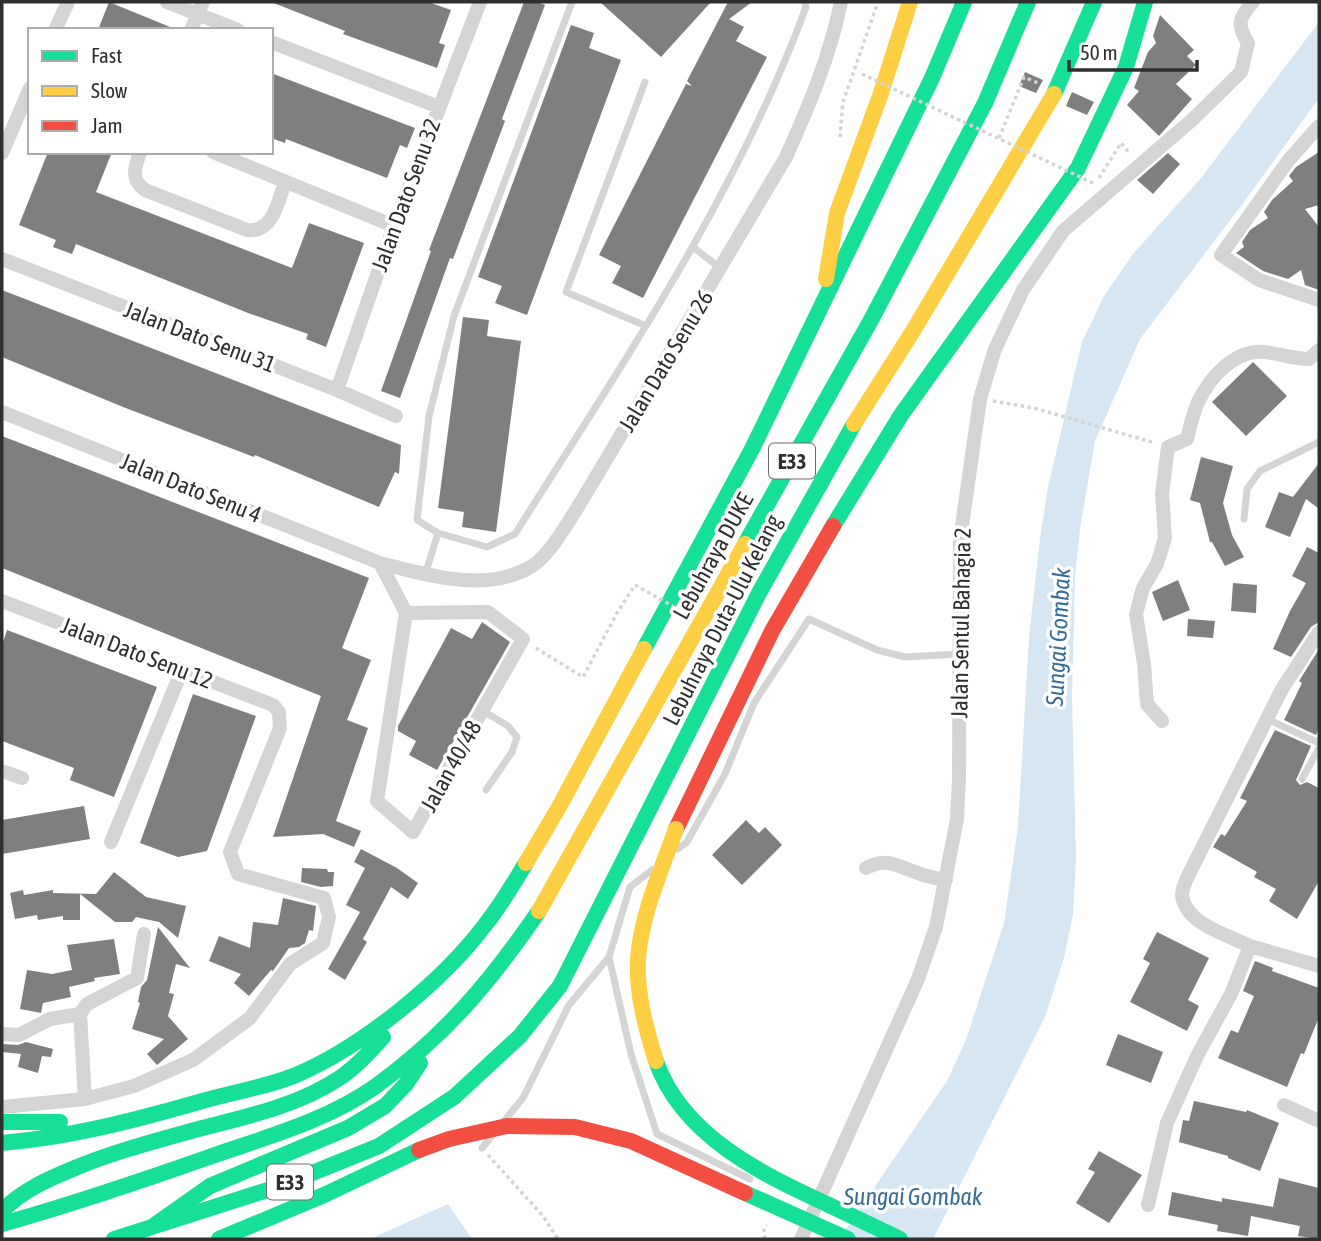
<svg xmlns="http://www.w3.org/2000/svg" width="1321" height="1241" font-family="'Asap Condensed',sans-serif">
	<rect width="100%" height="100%" fill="#fff"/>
	<path fill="#d7e6f3" d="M1319 22V98L1244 202 1140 339 1095 441 1080 529 1075 577 1072 697 1076 858 1073 914 1064 958 1045 1017 933 1239H839L947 1081 966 1040 1004 923 1018 827 1029 637 1040 539 1048 487 1082 342 1104 296 1133 254 1201 178Z
		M448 1204 472 1239H370Z"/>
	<path fill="#7f7f7f" d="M109 2 175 29V30H98Z
		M271 2H428L451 10 439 43 445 45 437 68 343 34 345 31Z
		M524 2H537L545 5 502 119 505 121 453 259 450 258 400 398 381 391 431 251 429 250Z
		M600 2H711L661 57Z
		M728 2H752L729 19 744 27 736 41 767 57 643 298 612 283 621 266 599 255 686 84 692 86 687 81Z
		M1160 15 1194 50 1187 56 1196 65 1176 84 1192 99 1159 136 1127 105 1139 91 1134 88 1148 52 1156 43 1153 36Z
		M571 25 594 33 589 48 621 60 527 315 495 303 502 286 478 277Z
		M1025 72 1043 80 1036 93 1019 86Z
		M271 73 415 128 407 148 400 145 387 178 286 139 285 143 271 138Z
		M1072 92 1094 102 1087 115 1066 106Z
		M48 152H112L96 192 292 268 309 223 364 243 326 347 306 339 308 334 248 313 76 244 72 254 53 247 56 240 19 225Z
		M1319 152V205L1305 209 1319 227V290L1305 285 1301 270 1288 279 1263 271 1236 253 1244 247 1242 242 1250 230 1268 218 1264 212 1272 200 1293 181 1289 176 1296 167Z
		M1168 153 1180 164 1153 194 1137 180Z
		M2 290 401 445 399 474 395 472 379 507 255 455 254 457 123 407 2 357Z
		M463 317 489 320 487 336 521 341 496 532 462 527 464 512 438 508Z
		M1253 362 1287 396 1246 436 1212 402Z
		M2 436 369 578 342 648 371 660 347 720 368 728 336 821 361 831 354 847 323 834 273 837 321 696 2 568Z
		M1201 457 1233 466 1223 503 1232 535 1244 557 1225 566 1212 542H1210L1200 503 1190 500Z
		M1319 463V509L1306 499 1290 537 1265 527 1279 492 1293 497Z
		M1307 547 1319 553V622L1311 627 1291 657 1273 649 1290 611 1306 583 1292 576Z
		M1178 580 1190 610 1163 621 1152 592Z
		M1233 583 1257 585 1256 613 1231 611Z
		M1188 619 1215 621 1213 638 1187 636Z
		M482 622 510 642 437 770 409 755 416 741 398 731V726L451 628 472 639Z
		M7 630 157 687 114 797 70 780 74 768 2 741V645Z
		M1319 649V728L1316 735 1284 720 1302 683 1299 681Z
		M193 694 256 716 207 851 178 857 140 843Z
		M1275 730 1311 746 1296 780 1300 785 1307 782 1319 788V881L1297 919 1269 901 1276 889 1254 877 1257 872 1213 847 1221 834 1225 836 1247 801 1240 798Z
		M84 806 90 839 2 854V820Z
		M746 820 759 833 765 827 782 845 742 885 712 855Z
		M361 849 397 868 418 883 408 899 391 887 363 939 367 942 345 980 328 969 360 912 346 905 365 868 354 862Z
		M302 868 327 869 328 872H334L333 886 321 887 301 882Z
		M114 872 146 897 186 906 178 938 159 922 136 917 132 922H115L80 894V920H63V916L38 920 37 915 15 919 10 893 23 890 24 895 53 890V893L96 894Z
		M283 898 316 906 313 931 309 930 305 943 299 947 289 948 273 971 271 970 249 996 234 983 241 974 209 961 219 936 250 948 253 922 278 925Z
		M158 927 190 968 176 964 169 993 174 994 168 1016 188 1039 157 1065 147 1054 164 1039 132 1029 140 1003 138 1002 141 987 147 980Z
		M1157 932 1209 958 1188 1000 1199 1006 1187 1031 1130 1002 1150 963 1143 959Z
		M114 939 120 974 94 978 95 981 69 987 71 997 43 1003 41 1013 20 1009 27 970 52 974 72 970 67 945Z
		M1255 961 1273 968 1272 971 1319 988V1017L1304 1054 1301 1053 1287 1087 1218 1058 1231 1030 1238 1033 1254 996 1243 991Z
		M1118 1034 1163 1052 1151 1083 1106 1065Z
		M26 1042 53 1049 51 1057 42 1056 38 1073 18 1067 21 1054 2 1052V1044L18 1045Z
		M1194 1101 1246 1112 1247 1110 1279 1123 1260 1171 1228 1158V1156L1179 1142 1183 1120 1189 1121Z
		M1099 1151 1142 1175 1109 1223 1076 1203 1095 1172 1088 1169Z
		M1279 1178 1319 1188V1239L1298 1236 1300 1226 1251 1216 1248 1236 1217 1231 1218 1225 1168 1215 1172 1192 1222 1202V1198L1273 1207Z"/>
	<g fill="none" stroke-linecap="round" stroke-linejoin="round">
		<path stroke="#d4d4d4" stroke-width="3.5" stroke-dasharray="3.5 3.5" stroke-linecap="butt" d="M840 137 843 102 878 2
			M999 138 1024 77 1038 83
			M1099 178 1121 143 1130 154
			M993 401 1034 408 1155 443
			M536 648 583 677 617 613 635 585
			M488 1155 543 1216 558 1239
			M765 1239 764 1230 767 1225"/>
		<path stroke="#d4d4d4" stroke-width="7" d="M645 82 566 292 646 326
			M693 247 720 268
			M1244 519 1247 489 1260 471 1319 442
			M438 533 487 547 515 534C622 364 737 196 806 7L805 2
			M425 575 438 533 417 520 429 416 454 316 572 2
			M483 711 508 726 517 737 512 752 486 790
			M1267 719 1319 743
			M1302 779 1319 748
			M678 849 687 842 725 774 754 703 809 619 877 650 905 657 959 654
			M652 870 630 887 609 957 631 1054 657 1134 750 1179
			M505 1120 523 1098 569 1005 609 957
			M482 1148 491 1137"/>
		<path stroke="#d4d4d4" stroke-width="14" d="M167 2 238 30
			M55 30 68 2
			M191 30 203 2
			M271 42 439 107
			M1319 126 1288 161 1221 255 1259 280 1319 300
			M140 152C135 168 130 179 145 190L247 230C273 233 278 202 285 182
			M213 152 394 226
			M2 153 30 88
			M2 259 337 390 396 416
			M337 390 394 226 480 2
			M2 412 380 563C427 575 487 594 532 566 550 555 570 519 581 502L786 157C809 106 830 56 841 2
			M380 563 406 613 377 801 413 832 523 639 488 612 406 613
			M2 601 273 705 279 712 280 728 230 852 238 874 324 898 329 917 323 943 290 964 250 1018 193 1060 134 1086 85 1099 2 1107
			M1162 721 1147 704 1144 664 1136 614 1143 588 1157 564 1165 538 1162 494 1168 447 1187 439C1190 427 1193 413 1198 402 1210 377 1235 349 1265 352 1281 354 1294 359 1309 359L1319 350
			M2 771 22 778
			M111 842 182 670
			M866 868C889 857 896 866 918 873 927 877 937 878 946 880
			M1250 946C1228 935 1185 924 1182 895 1182 888 1186 880 1189 874L1282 689 1319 632
			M2 1034 19 1035 50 1019 80 1014
			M85 1099 80 1014 87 1004 137 978 144 934
			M1284 1105 1319 1121
			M1148 1205 1167 1123 1197 1056 1231 994 1250 946 1319 966
			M801 1239 918 979 936 927 957 819 959 779 960 540 980 399 995 349 1023 290 1063 231 1192 120 1241 72 1248 43C1236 24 1239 18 1253 2"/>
		<path stroke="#16e098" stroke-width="16" d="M1054 94 1094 2
			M833 526 901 415 1078 168 1126 67 1145 2
			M745 544 871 320 985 103 1028 2
			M644 649 752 449 932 78 964 2
			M454 1097 520 1036 560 986 759 593 854 424
			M2 1122H60
			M2 1143C71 1137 132 1121 199 1102 231 1092 265 1088 296 1075 362 1047 442 982 485 925 501 905 513 884 526 863
			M829 1205 900 1239
			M2 1211C23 1190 48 1179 75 1168 116 1151 159 1140 202 1128 249 1116 300 1105 341 1077 357 1066 370 1052 383 1037
			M2 1224C74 1204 144 1180 215 1155 270 1136 328 1120 376 1086 446 1035 490 982 539 911
			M156 1224 210 1186 348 1128 385 1106 406 1084 420 1063
			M219 1239 324 1195 419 1150"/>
		<path stroke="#ffcf43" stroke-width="16" d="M826 279 837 213 880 96 910 2
			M854 424 913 331 1054 94
			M526 863 559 807 644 649
			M539 911 745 544"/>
		<path stroke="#f24e42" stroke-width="16" d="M676 829 772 631 833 526"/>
		<path stroke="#d4d4d4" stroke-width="3.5" stroke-dasharray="3.5 3.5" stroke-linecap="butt" d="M862 74 1095 184
			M635 585 687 614"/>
		<path stroke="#16e098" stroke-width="16" d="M656 1061C682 1136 762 1174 829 1205
			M745 1193 848 1239
			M114 1239 280 1186 379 1146 454 1097"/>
		<path stroke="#ffcf43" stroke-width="16" d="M656 1061C646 1029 636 993 638 959 641 915 661 871 676 829"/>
		<path stroke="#f24e42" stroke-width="16" d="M419 1150 449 1139 507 1126 575 1127 631 1141 745 1193"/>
	</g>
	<g text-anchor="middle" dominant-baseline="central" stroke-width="7" stroke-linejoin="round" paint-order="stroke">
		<g fill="#fff" stroke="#6d6d6d" stroke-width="2">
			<rect x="769" y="443.5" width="46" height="35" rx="5"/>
			<rect x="267" y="1164.5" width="46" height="35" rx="5"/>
		</g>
		<g font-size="21" font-weight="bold" fill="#2f2f2f">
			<text x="792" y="461">E33</text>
			<text x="290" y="1182">E33</text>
		</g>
		<g font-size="23" fill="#2f2f2f" stroke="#fff">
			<text transform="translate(406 195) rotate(-70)">Jalan Dato Senu 32</text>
			<text transform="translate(200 337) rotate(21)">Jalan Dato Senu 31</text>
			<text transform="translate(666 361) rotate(-59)">Jalan Dato Senu 26</text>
			<text transform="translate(191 488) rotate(22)">Jalan Dato Senu 4</text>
			<text transform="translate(713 556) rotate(-61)">Lebuhraya DUKE</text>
			<text transform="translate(722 620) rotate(-63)">Lebuhraya Duta-Ulu Kelang</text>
			<text transform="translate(961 623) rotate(-89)">Jalan Sentul Bahagia 2</text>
			<text transform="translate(137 653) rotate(21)">Jalan Dato Senu 12</text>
			<text transform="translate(451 766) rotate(-61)">Jalan 40/48</text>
		</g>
		<g font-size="24" font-style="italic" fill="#366c97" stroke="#fff">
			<text transform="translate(1058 637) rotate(-87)">Sungai Gombak</text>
			<text x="913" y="1196">Sungai Gombak</text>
		</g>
	</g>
	<rect width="1321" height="1241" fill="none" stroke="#2f2f2f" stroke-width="7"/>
	<rect x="28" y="28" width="245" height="126" fill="#ffffff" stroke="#acacac" stroke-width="2"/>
	<rect x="42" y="51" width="35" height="10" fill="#16e098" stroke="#acacac" stroke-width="2"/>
	<text x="91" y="63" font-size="21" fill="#2f2f2f">Fast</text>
	<rect x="42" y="86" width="35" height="10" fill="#ffcf43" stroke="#acacac" stroke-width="2"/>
	<text x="91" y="98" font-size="21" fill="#2f2f2f">Slow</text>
	<rect x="42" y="121" width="35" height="10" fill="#f24e42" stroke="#acacac" stroke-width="2"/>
	<text x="91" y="133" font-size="21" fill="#2f2f2f">Jam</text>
	<path d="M1069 60v10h128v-10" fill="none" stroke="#2f2f2f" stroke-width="3.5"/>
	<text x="1080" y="60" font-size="21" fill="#2f2f2f" stroke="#ffffff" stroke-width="5" paint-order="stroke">50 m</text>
</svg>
